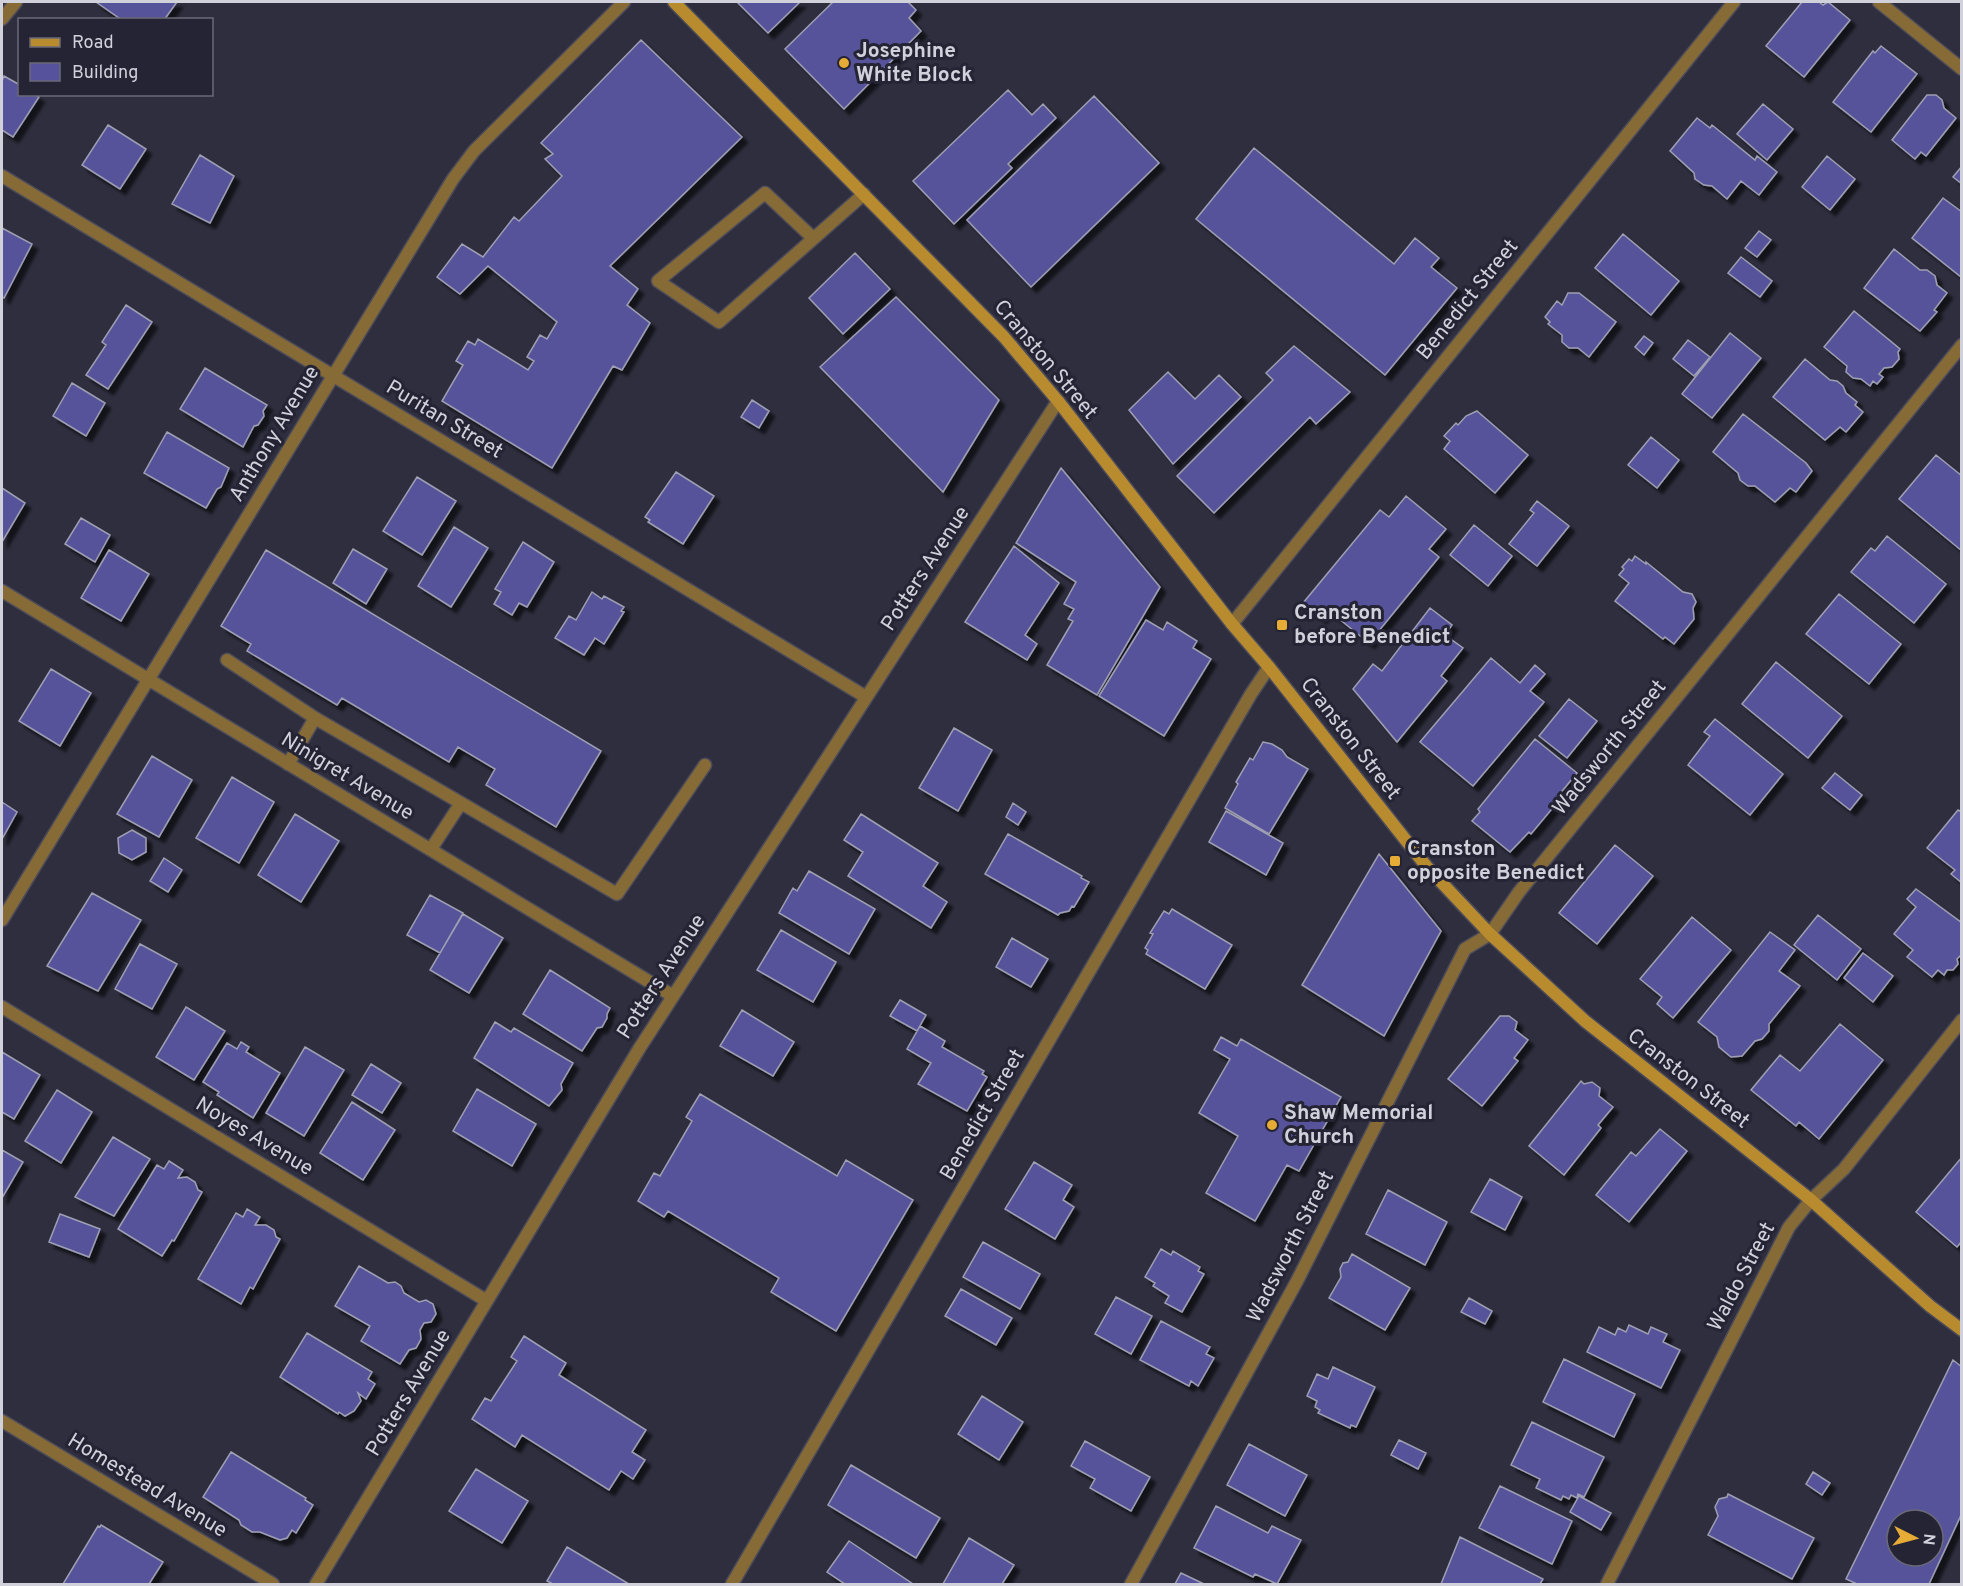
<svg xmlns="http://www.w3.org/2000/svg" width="1963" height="1586" font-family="Overpass,sans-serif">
	<defs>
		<filter id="shadow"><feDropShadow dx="5.5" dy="5.5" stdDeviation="1.5" flood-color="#0009"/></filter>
	</defs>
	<rect width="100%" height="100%" fill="#2e2e3e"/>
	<path fill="#56529b" stroke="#9e9fb3" stroke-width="1.5" fill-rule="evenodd" filter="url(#shadow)" d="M96 2H177L164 20H122Z
		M737 2H800L768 33Z
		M833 2H908L916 10 909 18 921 31 844 109 785 49Z
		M1802 2H1819L1823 5 1828 2 1850 20 1804 77 1766 46Z
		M641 40 742 137 610 266 638 289 627 305 650 323 622 370 613 366 552 468 442 401 463 365 456 361 468 341 475 345 478 339 528 370 534 361 527 357 540 335 547 339 557 322 488 266 460 294 437 277 462 244 483 257 514 217 519 221 562 176 545 159 553 154 541 143Z
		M1881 46 1917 74 1871 132 1833 102 1873 51 1875 53Z
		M4 76 20 85V94H34L39 97 13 137 2 130V81Z
		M1008 90 1032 115 1043 104 1056 118 1008 164 1012 168 954 224 913 181Z
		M1927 95H1936L1942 100 1944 108 1956 118 1926 156 1921 152 1915 159 1892 140Z
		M1094 96 1159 163 1031 287 967 220Z
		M1763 104 1793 129 1767 160 1737 134Z
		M1697 118 1710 128 1712 125 1755 160 1757 156 1777 172 1759 195 1741 181 1727 199 1712 186 1704 185 1695 179 1694 173 1670 151Z
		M108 125 146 149 120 189 82 165Z
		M1254 148 1394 264 1415 238 1439 258 1431 267 1457 288 1385 375 1196 219Z
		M200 155 234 176 210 223 172 204Z
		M1827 156 1855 179 1830 210 1802 187Z
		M1962 166V184L1953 177Z
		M1943 198 1962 212 1961 277 1912 238Z
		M2 228 32 244 4 298 2 297Z
		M1759 231 1771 240 1757 257 1745 248Z
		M1623 234 1679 281 1651 315 1595 268Z
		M1894 249 1920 270H1927L1935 276 1937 285 1947 293 1934 310 1937 312 1920 331 1864 288Z
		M855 253 890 289 843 334 809 298Z
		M1741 257 1772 281 1760 297 1728 273Z
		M1568 293H1579L1616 322 1589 357 1578 348H1569L1562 342V335L1548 324 1550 322 1545 317 1557 301 1562 305Z
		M896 297 999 400 943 492 820 367Z
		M126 305 152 322 108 389 86 375 106 345 102 342Z
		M1854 311 1900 349 1898 352 1899 359 1892 367 1884 368 1879 374 1883 377 1877 384 1873 381 1870 386 1861 379 1853 378 1846 372 1847 366 1824 347Z
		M1730 333 1761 358 1712 418 1682 394Z
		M1644 336 1653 343 1644 355 1635 347Z
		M1688 340 1710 357 1694 376 1673 359Z
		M1294 346 1350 392 1316 424 1310 417 1214 513 1177 476 1273 380 1266 373Z
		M1805 359 1830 380 1837 381 1843 386 1846 393 1857 402 1855 405 1863 412 1846 432 1840 427 1825 440 1773 397Z
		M205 368 267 405 263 411 264 416 258 425 254 426 243 447 180 409Z
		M1168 372 1195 399 1219 375 1241 397 1173 464 1129 410Z
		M72 383 105 403 86 436 53 416Z
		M752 400 769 411 759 428 741 417Z
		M1477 411 1528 455 1495 493 1444 449 1450 441 1444 436 1456 423 1458 425 1466 416Z
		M1743 414 1806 463 1812 471 1796 492 1790 488 1775 502 1755 486H1748L1740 480 1738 473 1713 452Z
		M167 432 229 468 221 487 217 489 206 508 144 473Z
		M1651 437 1679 460 1657 488 1628 465Z
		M1936 455 1962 476V551L1899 499Z
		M1061 468 1160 587 1097 695 1047 665 1073 621 1068 619 1074 609 1064 604 1076 582 1016 543Z
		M676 472 714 496 683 544 648 522 650 520 645 517Z
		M417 477 456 501 422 555 383 531Z
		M2 488 25 503 2 542Z
		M1406 496 1446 529 1429 549 1439 557 1369 643 1328 610 1321 618 1303 603 1380 510 1389 517Z
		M1537 501 1569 526 1537 566 1509 544 1534 513 1530 510Z
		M81 518 110 535 95 562 65 544Z
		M1474 525 1512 556 1488 586 1450 555Z
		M454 527 488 548 451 607 418 586Z
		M1887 536 1946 584 1914 623 1851 572 1871 548 1875 551Z
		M523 542 554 562 527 607 519 603 512 615 494 604 501 592 495 589Z
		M1014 546 1059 583 1025 635 1037 644 1027 660 965 622Z
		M353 549 387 569 366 604 333 583Z
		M109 550 149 574 121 621 81 598Z
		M266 550 601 751 556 827 486 785 495 769 458 747 449 762 342 698 337 705 247 651 251 644 221 626Z
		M1635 556 1646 564V562L1683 592 1692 594 1696 602 1693 608 1694 619 1674 644 1665 637 1663 639 1615 601 1629 583 1619 575 1624 569 1622 567 1629 559 1632 561Z
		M592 592 602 599 604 596 624 607 621 611 624 612 604 644 595 638 584 655 555 638 569 616 576 620Z
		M1839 594 1901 644 1869 684 1806 634Z
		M1430 608 1452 625 1445 635 1463 648 1441 676 1447 681 1397 742 1353 689 1373 664 1382 671Z
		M1146 620 1163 630 1167 622 1197 641 1193 648 1211 659 1164 736 1099 696Z
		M1491 658 1520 683 1535 665 1545 674 1530 691 1544 702 1473 786 1420 742Z
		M1776 662 1842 716 1808 758 1742 704Z
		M51 669 91 693 60 746 19 721Z
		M1569 699 1597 721 1567 758 1539 736Z
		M1715 719 1783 774 1750 815 1688 765 1710 736 1704 732Z
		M954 728 992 750 958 811 919 788Z
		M1535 739 1577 773 1553 802 1556 804 1531 834 1529 832 1510 852 1472 821 1480 812 1478 809Z
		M1263 742 1272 744 1282 750 1287 757 1308 769 1269 834 1225 808 1238 784 1236 782 1250 758 1253 760Z
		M152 756 192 780 159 837 117 814Z
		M1835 773 1862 795 1850 810 1822 788Z
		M232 777 274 802 239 863 196 838Z
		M2 802 17 812 2 839Z
		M1013 803 1026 812 1018 825 1006 817Z
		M1958 810 1962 812V883L1951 874 1955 870 1927 848Z
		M1226 811 1283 843 1266 875 1209 842Z
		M295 814 339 841 301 902 258 875Z
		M861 814 938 863 923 886 947 902 931 928 848 876 863 852 844 840Z
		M132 830 146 838V852L132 860 119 853 118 838Z
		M1008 834 1082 876 1081 878 1089 882 1074 907 1072 906 1069 911 1060 913 1058 915 985 874Z
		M1615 845 1653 876 1597 944 1559 913Z
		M1379 854 1441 931 1384 1036 1302 985Z
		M164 858 182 870 168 892 150 881Z
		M809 871 875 909 849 954 779 913 793 888 797 891Z
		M1916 889 1962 923V954L1957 959 1958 964 1953 970H1947L1944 975 1938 970 1932 977 1907 957 1913 950 1894 934 1916 907 1907 899Z
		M92 893 141 920 98 991 47 966Z
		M430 895 463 913 440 953 407 935Z
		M1172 909 1232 945 1205 989 1146 954 1148 950 1145 948 1153 934 1150 933 1164 911 1169 914Z
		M463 914 503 938 469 993 430 970Z
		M1818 915 1861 949 1837 980 1794 945Z
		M1692 917 1731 950 1673 1018 1657 1004 1662 997 1640 979Z
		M781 930 836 962 813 1002 757 970Z
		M1770 932 1795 950 1779 971 1800 986 1769 1024V1031L1762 1039 1755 1041 1742 1056 1731 1057 1719 1047 1717 1037 1698 1022Z
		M1012 938 1048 959 1031 987 996 967Z
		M140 944 177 964 152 1009 115 989Z
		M1863 953 1893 976 1873 1002 1844 978Z
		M550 970 610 1008 607 1014V1018L602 1027 597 1028 582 1051 523 1014Z
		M900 1000 926 1015 917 1031 890 1016Z
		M186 1007 225 1031 194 1080 156 1057Z
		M742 1010 794 1042 773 1076 720 1046Z
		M1500 1016H1509L1517 1022 1515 1030 1528 1040 1514 1058 1518 1061 1482 1106 1448 1079Z
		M495 1022 511 1032 514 1028 573 1063 561 1084 562 1090 549 1106 474 1058Z
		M1840 1024 1883 1060 1819 1139 1799 1122 1796 1126 1751 1090 1780 1055 1800 1071Z
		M920 1026 945 1041 942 1047 984 1071 982 1074 987 1077 967 1111 918 1084 931 1063 907 1049Z
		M1221 1037 1237 1046 1241 1039 1341 1097 1299 1171 1287 1165 1255 1221 1206 1193 1238 1136 1199 1113 1230 1059 1214 1050Z
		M241 1042 249 1047 246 1052 280 1073 253 1118 217 1095 219 1092 203 1082 227 1043 237 1049Z
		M305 1047 344 1070 304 1136 266 1113Z
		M2 1052 40 1075 14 1119 2 1112Z
		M371 1064 401 1083 382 1113 352 1095Z
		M1581 1081 1584 1084 1592 1082 1600 1088 1599 1096 1613 1107 1598 1125 1601 1128 1564 1175 1529 1146Z
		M477 1089 536 1124 512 1166 453 1131Z
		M57 1090 92 1112 61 1163 25 1141Z
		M700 1094 837 1176 846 1160 913 1200 836 1331 771 1292 779 1278 668 1211 664 1217 638 1201 654 1173 660 1176 692 1121 686 1117Z
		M352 1102 395 1130 363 1180 320 1153Z
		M1660 1129 1687 1151 1629 1222 1596 1195 1631 1152 1636 1156Z
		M113 1137 150 1159 114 1216 75 1197Z
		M2 1150 23 1162 2 1198Z
		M1962 1157V1241L1957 1247 1916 1212Z
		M169 1161 183 1170 178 1178 187 1177 195 1182 198 1190 202 1192 174 1241 172 1240 162 1256 118 1229 157 1165 164 1169Z
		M1034 1162 1072 1185 1063 1200 1074 1207 1055 1239 1005 1209Z
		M1490 1179 1522 1197 1505 1230 1471 1212Z
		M1388 1190 1447 1222 1425 1265 1366 1234Z
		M247 1209 260 1217 255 1225H266L274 1230 276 1237 280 1239 253 1289 250 1287 241 1304 198 1279 236 1213 243 1217Z
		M60 1214 100 1229 89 1257 49 1242Z
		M983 1242 1040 1274 1020 1309 963 1277Z
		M1161 1249 1171 1255 1173 1251 1200 1267 1198 1271 1204 1274 1182 1312 1165 1303 1169 1296 1153 1286 1155 1283 1145 1277Z
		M1352 1254 1410 1288 1385 1330 1329 1298 1341 1277 1340 1269 1343 1263 1348 1262Z
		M359 1266 388 1283 395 1282 401 1286 404 1293 419 1302 426 1300 433 1304 436 1314 431 1322 424 1323 420 1330 421 1339 416 1348 409 1350 400 1364 361 1341 370 1326 335 1306Z
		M961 1289 1012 1318 996 1345 945 1316Z
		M1116 1297 1152 1316 1131 1354 1095 1334Z
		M1469 1298 1492 1311 1485 1324 1461 1312Z
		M1161 1321 1210 1347 1206 1354 1214 1358 1198 1386 1191 1381 1189 1386 1140 1360Z
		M1629 1325 1648 1334 1651 1327 1667 1334 1663 1342 1680 1350 1661 1388 1587 1352 1599 1327 1615 1335 1618 1328 1626 1332Z
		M307 1333 372 1372 368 1379 375 1384 366 1399 358 1393 361 1401 354 1411 345 1416 339 1412 338 1414 280 1377Z
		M524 1336 566 1363 559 1375 646 1430 632 1452 645 1460 633 1479 621 1471 609 1490 522 1435 515 1447 472 1419 485 1398 491 1401 517 1361 511 1357Z
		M1564 1359 1635 1394 1614 1437 1543 1402Z
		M1953 1360 1962 1367V1513L1929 1584H1857L1846 1579ZM1897 1520H1933V1556H1897Z
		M1333 1367 1375 1387 1356 1427 1351 1425 1350 1428 1318 1413 1320 1410 1315 1407 1317 1401 1307 1396 1317 1374 1328 1379Z
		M982 1396 1023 1422 999 1460 958 1434Z
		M1532 1422 1604 1457 1584 1497 1578 1494 1577 1498 1571 1495 1569 1499 1563 1496 1561 1500 1536 1488 1540 1479 1511 1465Z
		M1399 1440 1426 1453 1418 1469 1391 1455Z
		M1085 1441 1150 1477 1131 1511 1090 1488 1095 1479 1071 1466Z
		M1249 1444 1307 1475 1285 1516 1227 1485Z
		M231 1452 306 1498 305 1500 313 1505 296 1533 292 1530 287 1538 280 1540 260 1532H252L241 1525 239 1520 203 1497Z
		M851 1465 940 1518 916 1558 828 1505Z
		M476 1469 528 1501 502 1543 449 1511Z
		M1813 1472 1830 1483 1822 1495 1806 1484Z
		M1500 1486 1572 1521 1552 1564 1479 1528Z
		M1728 1494 1814 1538 1792 1579 1708 1535 1718 1516 1715 1507 1719 1499 1727 1497Z
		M1579 1496 1611 1513 1601 1530 1570 1512Z
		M1216 1506 1268 1533 1272 1526 1301 1540 1277 1584 1255 1574 1253 1577 1194 1548Z
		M101 1525 163 1562 149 1584H63L98 1526 100 1527Z
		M1460 1537 1543 1579 1540 1584H1441Z
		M969 1538 1014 1565 1002 1584H943Z
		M849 1541 913 1584H845L827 1572Z
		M567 1547 629 1584H553L547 1581Z
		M1181 1573 1204 1584H1175Z"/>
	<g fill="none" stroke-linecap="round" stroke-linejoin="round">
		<g stroke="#4b4b5a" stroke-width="15">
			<path id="lane" d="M813 238 765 193 658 281 719 322 864 194
				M227 660 315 718 461 803
				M288 764 315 718
				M431 849 461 803 617 894 705 765"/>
		</g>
		<g stroke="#4b4b5a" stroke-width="15">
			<path id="street" d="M1879 2 1962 69
				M2 19 16 2
				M2 176 866 697
				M2 591 673 996
				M1232 624 1734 2
				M2 920 453 179 474 151 624 2
				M2 1007 487 1301
				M2 1421 273 1584
				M316 1584 639 1049 1058 401
				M732 1584 1251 694 1269 667
				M1131 1584 1297 1281 1465 949 1490 934 1519 892 1962 345
				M1607 1584 1789 1227 1811 1200 1844 1169 1962 1020"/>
		</g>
		<g stroke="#4b4b5a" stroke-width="15">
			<path id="secondary" d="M674 2 1004 337 1058 401 1232 624 1269 667 1427 867 1490 934 1585 1021 1811 1200 1930 1306 1962 1330"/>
		</g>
		<use href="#lane" stroke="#876b37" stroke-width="12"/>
		<use href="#street" stroke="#876b37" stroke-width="12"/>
		<use href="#secondary" stroke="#b98b2f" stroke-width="12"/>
	</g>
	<g fill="#e6ac36" stroke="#242434" stroke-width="2">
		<circle cx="844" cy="63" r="6"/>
		<rect x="1276" y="619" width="12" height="12" rx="3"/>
		<rect x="1389" y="855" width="12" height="12" rx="3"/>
		<circle cx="1272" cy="1125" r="6"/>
	</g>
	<g text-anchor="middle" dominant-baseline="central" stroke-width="6" stroke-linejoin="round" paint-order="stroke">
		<g font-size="21" font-weight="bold" fill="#d1d1dc" stroke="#242434" text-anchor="start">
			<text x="856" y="51">Josephine<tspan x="856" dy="24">White Block</tspan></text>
			<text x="1294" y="613">Cranston<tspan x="1294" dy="24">before Benedict</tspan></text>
			<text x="1407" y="849">Cranston<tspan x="1407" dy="24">opposite Benedict</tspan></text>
			<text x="1284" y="1113">Shaw Memorial<tspan x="1284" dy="24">Church</tspan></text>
		</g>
		<g font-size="21" fill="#d1d1dc" stroke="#242434">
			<text transform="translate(1468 300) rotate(-51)">Benedict Street</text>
			<text transform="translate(1045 360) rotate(50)">Cranston Street</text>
			<text transform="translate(444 420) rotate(31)">Puritan Street</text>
			<text transform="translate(275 434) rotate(-59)">Anthony Avenue</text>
			<text transform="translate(926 569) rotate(-57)">Potters Avenue</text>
			<text transform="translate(1350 739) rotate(52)">Cranston Street</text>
			<text transform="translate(1610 748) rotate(-51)">Wadsworth Street</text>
			<text transform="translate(347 777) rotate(31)">Ninigret Avenue</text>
			<text transform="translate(662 977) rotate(-57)">Potters Avenue</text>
			<text transform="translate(1688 1079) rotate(38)">Cranston Street</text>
			<text transform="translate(983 1115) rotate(-60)">Benedict Street</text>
			<text transform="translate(254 1137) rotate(31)">Noyes Avenue</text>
			<text transform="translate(1291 1247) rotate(-63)">Wadsworth Street</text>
			<text transform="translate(1742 1277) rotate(-62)">Waldo Street</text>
			<text transform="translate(409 1393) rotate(-59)">Potters Avenue</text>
			<text transform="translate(147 1486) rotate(31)">Homestead Avenue</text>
		</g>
	</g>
	<rect width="1963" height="1586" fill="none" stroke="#d1d1dc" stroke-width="6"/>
	<rect x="18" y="18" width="195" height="78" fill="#242434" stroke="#696977" stroke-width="1.5"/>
	<rect x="30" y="38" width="30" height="9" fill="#b98b2f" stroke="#696977" stroke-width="1.5"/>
	<text x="72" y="48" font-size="18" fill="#d1d1dc">Road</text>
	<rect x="30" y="63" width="30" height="18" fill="#56529b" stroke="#696977" stroke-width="1.5"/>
	<text x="72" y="78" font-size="18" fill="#d1d1dc">Building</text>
	<g transform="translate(1915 1538) rotate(96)"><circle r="28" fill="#242434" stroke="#696977" stroke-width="1.5"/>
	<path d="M0-4.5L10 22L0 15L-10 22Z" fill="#e6ac36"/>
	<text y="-9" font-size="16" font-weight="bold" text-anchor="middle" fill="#d1d1dc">N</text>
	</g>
</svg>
